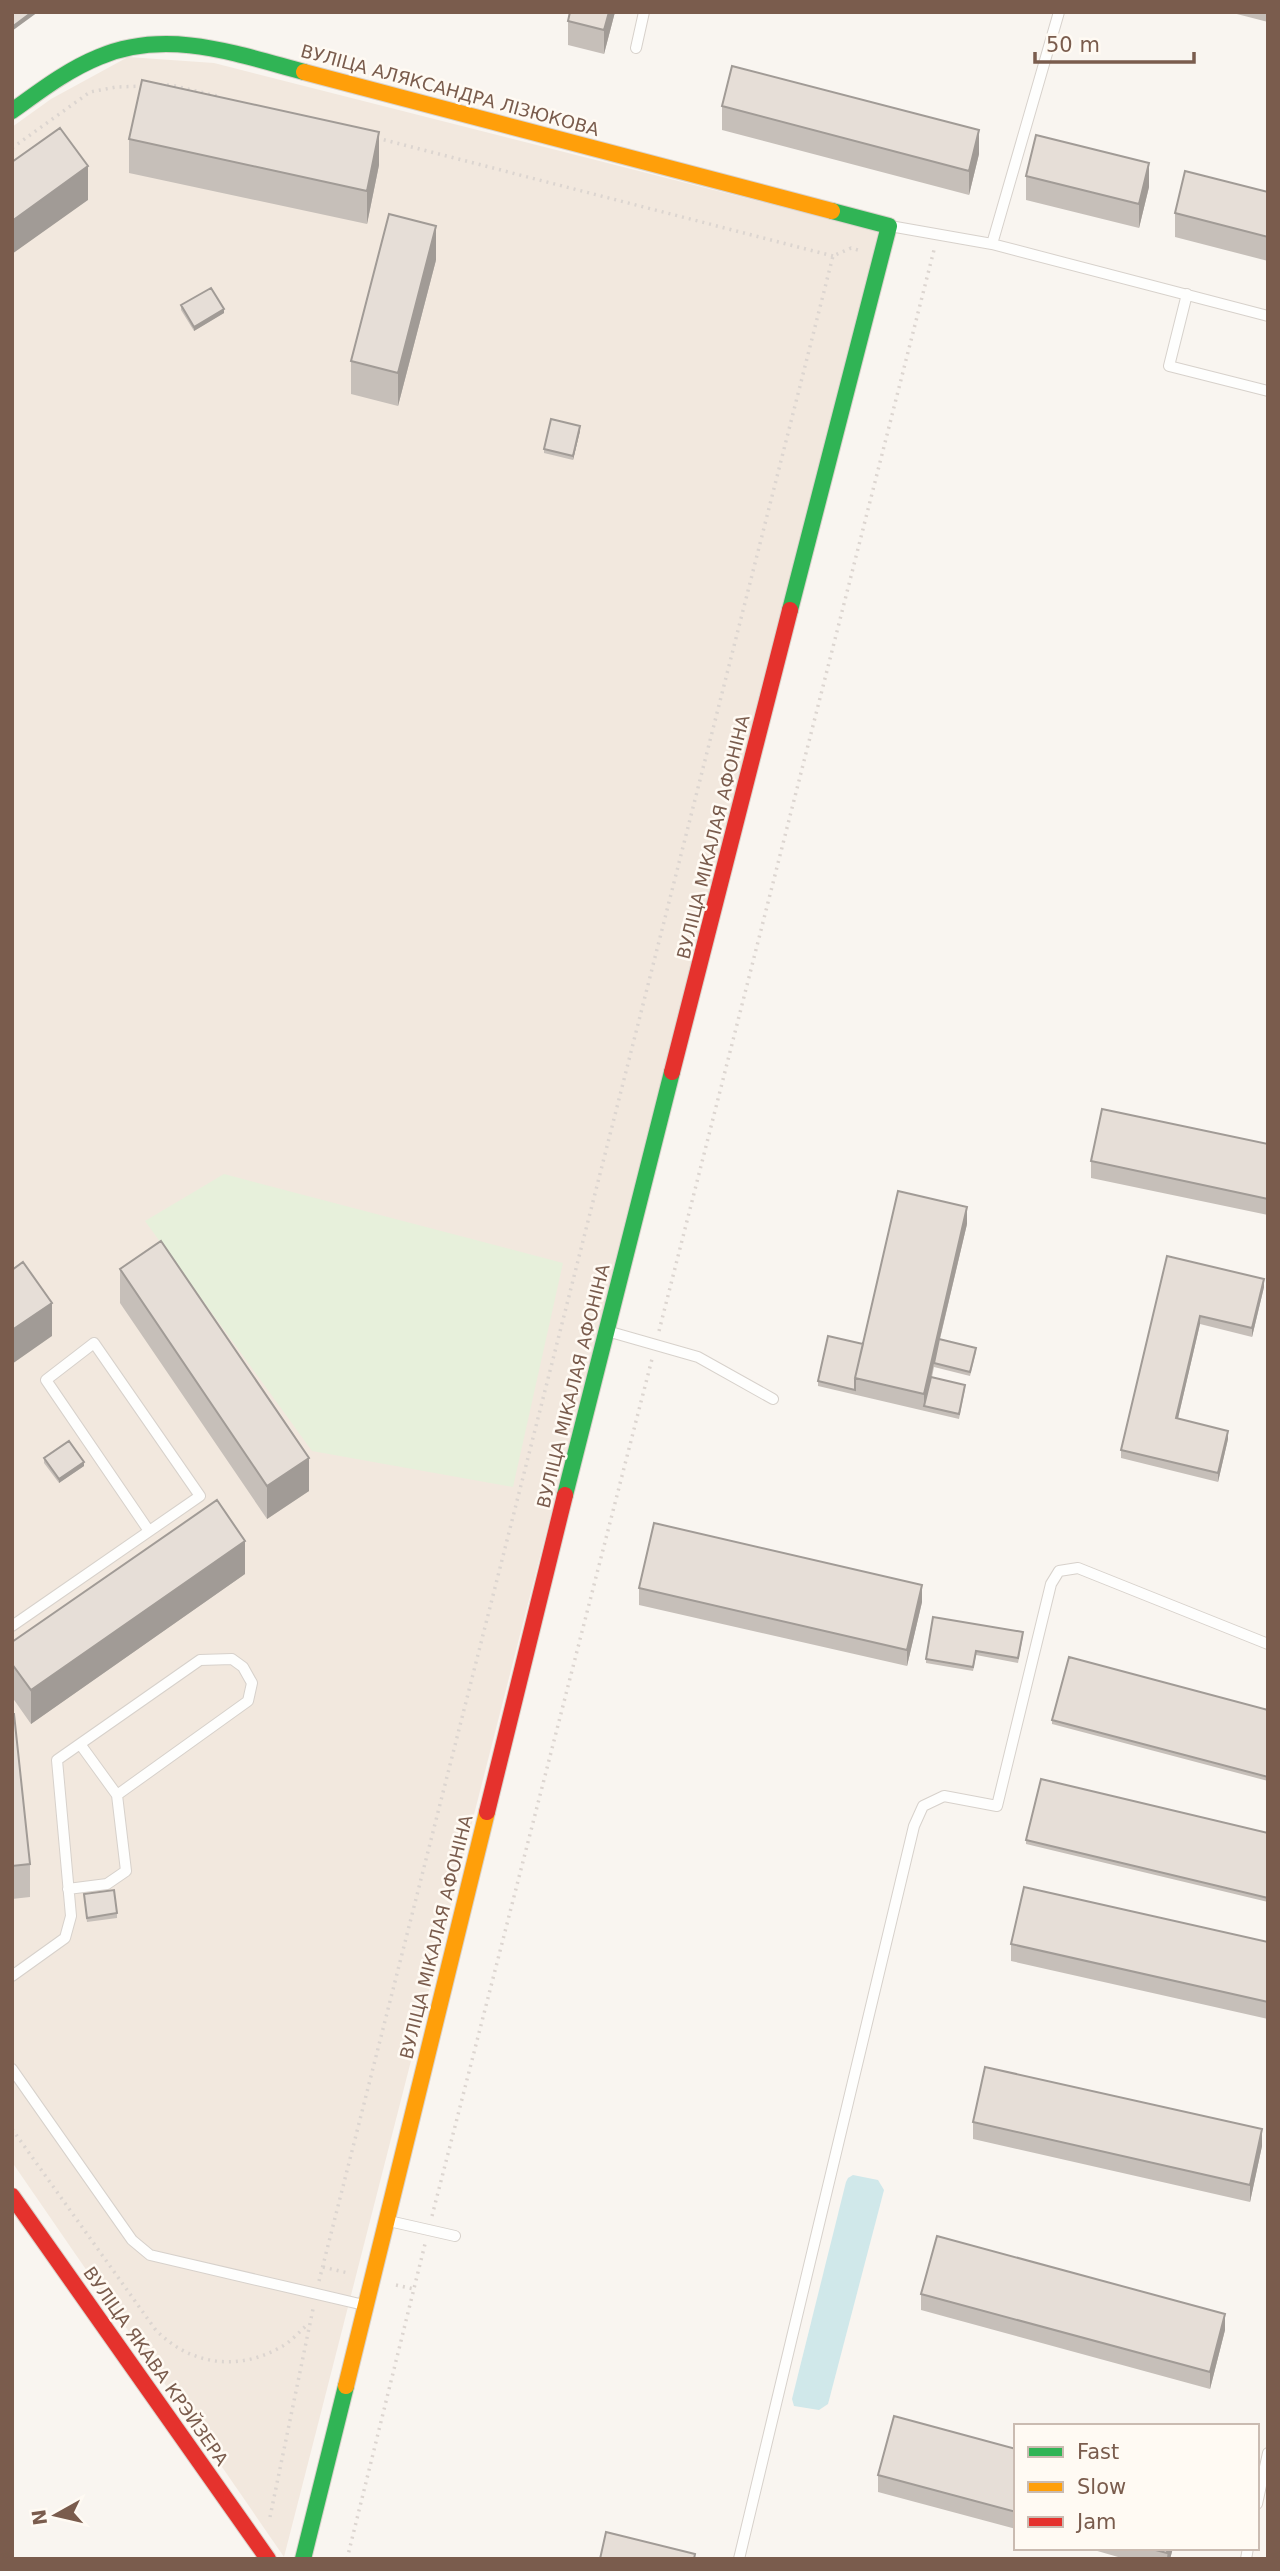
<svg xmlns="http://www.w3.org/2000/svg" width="1280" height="2571" font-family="'DejaVu Sans',sans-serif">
	<rect width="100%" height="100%" fill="#f9f5f0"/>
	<path fill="#f2e8de" d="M128 57 214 63 879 232 284 2557 12 2162V127L51 99Z"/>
	<path fill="#e7f0db" d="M224 1174 563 1263 513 1487 312 1451 145 1221Z"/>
	<path fill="#d0e8ea" d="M853 2175 878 2180 884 2190 828 2404 819 2410 794 2406 792 2399 846 2182 848 2178Z"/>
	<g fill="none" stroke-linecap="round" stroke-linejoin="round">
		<g stroke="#d7d1cb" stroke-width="12">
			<path id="lane" d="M636 48 644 12
				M890 226 992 244 1268 316
				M992 244 1059 12
				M1187 294 1169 366 1268 391
				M607 1331 698 1357 773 1399
				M12 1626 200 1496 94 1343 46 1380 149 1531
				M68 1889 107 1884 126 1871 117 1795 80 1744
				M12 1976 65 1938 71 1916 57 1760 200 1660 232 1659 243 1667 252 1683 248 1701 117 1795
				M12 2069 132 2240 150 2255 364 2305
				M389 2221 455 2236
				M1257 2504 1268 2453
				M739 2559 914 1826 923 1806 944 1796 997 1806 1051 1584 1059 1571 1078 1568 1268 1644
				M1246 2559 1248 2548"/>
		</g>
		<g stroke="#d9d2cb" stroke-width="18">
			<path id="fast" d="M12 111C40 91 67 70 99 57 167 28 237 54 304 72
				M790 610 889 226 832 211
				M565 1495 672 1072
				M303 2559 346 2386"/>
		</g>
		<g stroke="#d9d2cb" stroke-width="18">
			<path id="slow" d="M304 72 832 211
				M346 2386 487 1812"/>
		</g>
		<g stroke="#d9d2cb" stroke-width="18">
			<path id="jam" d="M672 1072 790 610
				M487 1812 565 1495
				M12 2196 268 2559"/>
		</g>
		<path stroke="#dcd5d0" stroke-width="3.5" stroke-dasharray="2 5" stroke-linecap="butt" d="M160 85H171L221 97
			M377 138 833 256
			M12 148 90 92 116 87 145 86
			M659 1331 934 250
			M12 2129 155 2329C188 2364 236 2372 279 2348 290 2343 299 2332 308 2324
			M432 2216 652 1359
			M323 2267 348 2273
			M319 2281 833 256 851 248 858 250
			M396 2285 414 2289
			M270 2517 313 2309
			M347 2559 425 2244"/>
		<use href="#lane" stroke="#fefefd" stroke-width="10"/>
		<use href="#fast" stroke="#30b455" stroke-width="16"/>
		<use href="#slow" stroke="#ff9f0a" stroke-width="16"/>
		<use href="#jam" stroke="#e5322d" stroke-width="16"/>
	</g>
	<path fill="#c6bfb9" d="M570 12H615L604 54 568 45V21Z
		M1229 12H1268V22Z
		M722 106 979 154 969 195 722 130Z
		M129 139 379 165 367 224 129 173Z
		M1026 176 1149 187 1139 228 1026 200Z
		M1268 192V261L1175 237V213Z
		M436 260 398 406 351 394V361Z
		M181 305 224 313 194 331 181 310Z
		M580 431 573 460 544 453V449Z
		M1268 1144V1215L1091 1178V1161Z
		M967 1224 940 1339 976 1352 970 1376 934 1367 932 1377 965 1389 959 1419 818 1386V1381L863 1344Z
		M1167 1256 1264 1287 1252 1337 1200 1324 1178 1418 1228 1439 1218 1482 1121 1458V1450Z
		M120 1269 309 1491 267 1519 120 1303Z
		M44 1458 84 1466 59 1483 44 1463Z
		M245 1574 31 1724 12 1697V1642Z
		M639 1588 922 1602 907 1666 639 1605Z
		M1023 1636 1018 1663 976 1655 973 1671 926 1663V1659Z
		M1268 1710V1781L1052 1724V1720Z
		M12 1714 30 1864V1897L12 1899Z
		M1268 1833V1902L1026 1844V1840Z
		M84 1894 117 1913V1918L87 1922Z
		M1268 1942V2019L1011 1961V1944Z
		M973 2122 1262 2146 1250 2202 973 2139Z
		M921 2294 1225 2330 1210 2389 921 2310Z
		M1016 2449V2529L878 2492V2475Z
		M1087 2548H1173L1170 2559H1125Z"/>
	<path fill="#a19b96" d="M32 12H38L12 31V27Z
		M609 12H615L604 54V30Z
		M979 130V154L969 195V171Z
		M379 132V165L367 224V191Z
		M1149 163V187L1139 228V204Z
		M88 166V200L12 254V221Z
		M436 226V260L398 406V373Z
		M224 309V313L194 331V327Z
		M580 426V431L573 460V456Z
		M967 1207V1224L934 1363 925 1407 924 1406V1394Z
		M1264 1279V1287L1252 1337V1328Z
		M52 1303V1336L12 1364V1330Z
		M1200 1316V1324L1176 1427V1418Z
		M1228 1431V1439L1218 1482V1473Z
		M309 1458V1491L267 1519V1486Z
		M84 1462V1466L59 1483V1479Z
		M245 1541V1574L31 1724V1690Z
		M922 1585V1602L907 1666V1650Z
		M1262 2129V2146L1250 2202V2185Z
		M1225 2314V2330L1210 2389V2372Z
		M1168 2548H1173L1170 2559H1167Z"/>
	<path fill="#e6ded7" stroke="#a19b96" stroke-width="2" d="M12 12H32L12 27Z
		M570 12H609L604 30 568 21Z
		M732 66 979 130 969 171 722 106Z
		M142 80 379 132 367 191 129 139Z
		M60 128 88 166 12 221V162Z
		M1036 135 1149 163 1139 204 1026 176Z
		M1185 171 1268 192V237L1175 213Z
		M389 214 436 226 398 373 351 361Z
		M211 288 224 309 194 327 181 305Z
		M551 419 580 426 573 456 544 449Z
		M1102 1109 1268 1144V1199L1091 1161Z
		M898 1191 967 1207 924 1394 855 1378Z
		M161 1241 309 1458 267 1486 120 1269Z
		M1167 1256 1264 1279 1252 1328 1200 1316 1176 1418 1228 1431 1218 1473 1121 1450Z
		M23 1262 52 1303 12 1330V1270Z
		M828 1336 863 1344 855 1378V1390L818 1381Z
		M939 1339 976 1348 970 1372 934 1363Z
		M931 1377 965 1385 959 1414 924 1406Z
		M69 1441 84 1462 59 1479 44 1458Z
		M217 1500 245 1541 31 1690 12 1664V1642Z
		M654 1523 922 1585 907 1650 639 1588Z
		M933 1617 1023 1632 1018 1658 976 1651 973 1667 926 1659Z
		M1069 1657 1268 1710V1777L1052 1720Z
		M12 1714H14L30 1864 12 1866Z
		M1041 1779 1268 1833V1898L1026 1840Z
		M1024 1887 1268 1942V2002L1011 1944Z
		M114 1890 117 1913 87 1918 84 1894Z
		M985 2067 1262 2129 1250 2185 973 2122Z
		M937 2236 1225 2314 1210 2372 921 2294Z
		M894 2416 1016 2449V2512L878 2475Z
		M606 2532 695 2554 694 2559H600Z
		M1148 2548H1168L1167 2553Z"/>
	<g text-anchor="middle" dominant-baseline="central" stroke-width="5" stroke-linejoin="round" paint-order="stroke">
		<g font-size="18" fill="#7a5c4d" stroke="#fffaf3">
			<text transform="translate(450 90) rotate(15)">ВУЛІЦА АЛЯКСАНДРА ЛІЗЮКОВА</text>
			<text transform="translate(713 837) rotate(-76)">ВУЛІЦА МІКАЛАЯ АФОНІНА</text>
			<text transform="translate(573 1386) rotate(-76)">ВУЛІЦА МІКАЛАЯ АФОНІНА</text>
			<text transform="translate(436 1937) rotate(-76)">ВУЛІЦА МІКАЛАЯ АФОНІНА</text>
			<text transform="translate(156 2366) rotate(55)">ВУЛІЦА ЯКАВА КРЭЙЗЕРА</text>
		</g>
	</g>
	<rect width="1280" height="2571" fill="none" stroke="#7a5c4d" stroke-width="28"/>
	<rect x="1014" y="2424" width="245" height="126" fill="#fffaf3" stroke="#cabbb1" stroke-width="2"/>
	<rect x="1028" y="2447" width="35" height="10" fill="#30b455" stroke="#cabbb1" stroke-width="2"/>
	<text x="1077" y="2459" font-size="21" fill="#7a5c4d">Fast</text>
	<rect x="1028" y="2482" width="35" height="10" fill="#ff9f0a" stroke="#cabbb1" stroke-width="2"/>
	<text x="1077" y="2494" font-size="21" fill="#7a5c4d">Slow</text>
	<rect x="1028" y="2517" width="35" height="10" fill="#e5322d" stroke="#cabbb1" stroke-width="2"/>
	<text x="1077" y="2529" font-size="21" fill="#7a5c4d">Jam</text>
	<g transform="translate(56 2515) rotate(262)" stroke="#fffaf3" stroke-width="5" paint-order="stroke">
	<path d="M0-5L12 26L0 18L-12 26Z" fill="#7a5c4d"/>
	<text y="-10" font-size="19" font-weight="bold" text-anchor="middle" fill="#7a5c4d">N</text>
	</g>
	<path d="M1035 52v10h159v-10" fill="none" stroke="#7a5c4d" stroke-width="3.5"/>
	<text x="1046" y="52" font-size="21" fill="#7a5c4d" stroke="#fffaf3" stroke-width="5" paint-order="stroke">50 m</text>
</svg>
